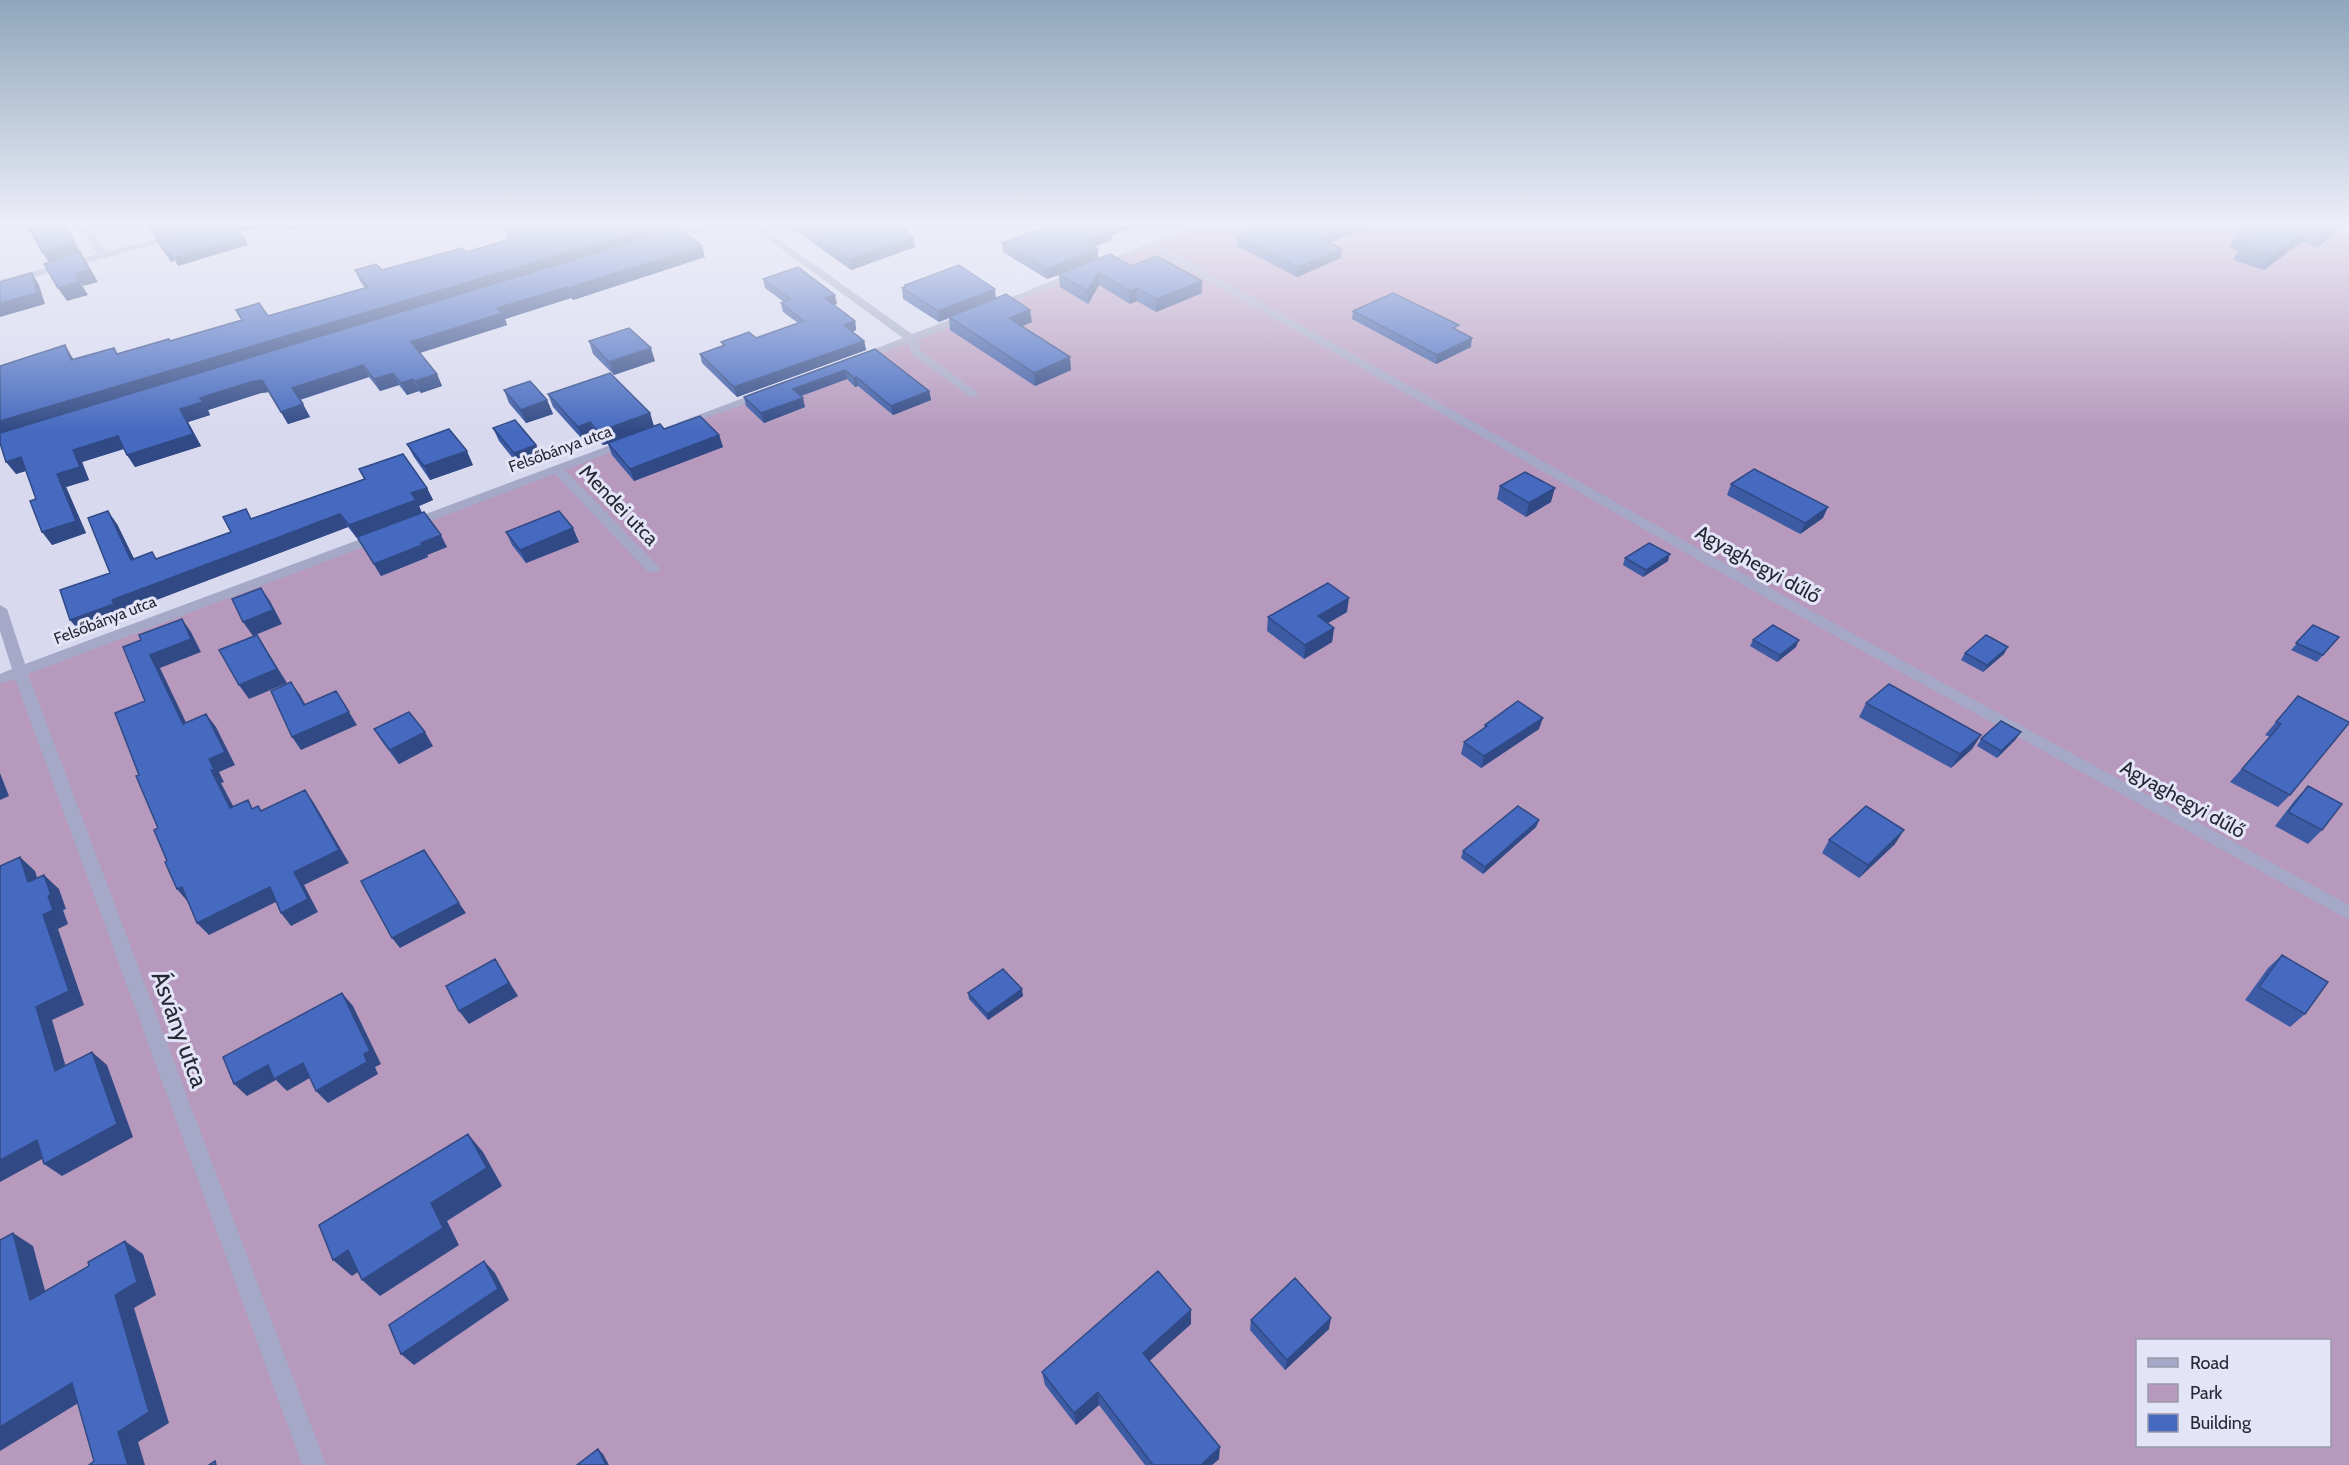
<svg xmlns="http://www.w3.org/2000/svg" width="2349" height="1465" font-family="Cabin,sans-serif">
	<rect width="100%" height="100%" fill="#d8d9ef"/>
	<path fill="#b699bd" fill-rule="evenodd" d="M1199 226H2313L2349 237V1465H0V679L912 339ZM2138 1340H2330V1446H2138Z"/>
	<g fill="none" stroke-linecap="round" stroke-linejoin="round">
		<path fill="#a5a8c6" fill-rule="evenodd" d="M80 226H88L106 252 209 226H223L0 286V280L98 254Z
			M703 226H717L669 242 664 239Z
			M750 226H760L912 334 963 315H971V319L918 340 921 351 977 392V396H969L912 354 908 343 862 361H854V357L903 338Z
			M1192 226H1204L1159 245 1715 558 2349 905V920L1705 564 1151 248 1102 267 1094 265Z
			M2308 226H2322L2349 234V240Z
			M1076 271 1081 274 1079 276 999 308 990 306Z
			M762 391 768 394 766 396 687 425 683 426 677 423Z
			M627 439 631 441V445L565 470 658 566 660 569 658 572H648L555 474 415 527H407L405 524 407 521Z
			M377 533 382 534 383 537 382 540 28 674 326 1465H302L15 679 0 684V674L12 669 0 631V605L7 609 25 664Z"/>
	</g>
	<path fill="#3c5ba4" d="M789 226H903L908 229 909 234 915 247 851 270Z
		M1048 226H1136L1112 235V240L1093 247 1098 249V259L1202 281V293L1156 312 1137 301 1130 304 1099 285 1088 304 1060 287 1059 275 1047 279 1003 252 1002 243Z
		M1253 226H1372L1330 243 1341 258 1297 277 1237 246V236L1258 228Z
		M1400 226H1417L1408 229Z
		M2248 226H2345L2341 229 2337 228 2332 236 2318 247 2301 242 2264 270 2233 260 2238 251 2229 247 2237 234Z
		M673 229 705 257 573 300 571 298 505 319 507 325 420 353 437 374 442 386 421 393 419 391 407 395 399 385 380 391 369 377 300 400 310 417 288 424 269 392 261 393 208 410 210 415 188 422 201 446 135 467 124 449 82 462 89 480 66 487 86 533 52 545 26 471 16 474 1 433V366L72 357 74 360 118 354 268 316 365 288 360 281 355 270H382L466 252 509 239 505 230Z
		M763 279 837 304 833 305 855 321 856 330 853 332 864 341 866 350 737 397 702 363 700 354 723 346 721 342 756 338 798 323 783 312 781 303 784 302 765 288Z
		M905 285 996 298 1032 322 1022 326 1071 370 1035 386 950 330 949 318 939 322 903 299 902 288 905 286Z
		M1353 311 1458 331 1471 347 1436 364 1352 319Z
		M589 341 655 361 614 375 593 354Z
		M875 349 929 391 931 400 893 415 858 386 855 387 847 379 801 396 805 407 764 423 746 406 744 397Z
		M504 390 547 400 553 414 526 423 509 403Z
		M548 394 650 413 654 426 664 429 719 435 723 447 634 481 612 455 608 444 603 445 595 436 583 440 553 407Z
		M493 428 536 445 542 458 519 466 499 441Z
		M407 444 473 465 430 480 414 457Z
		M359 469 427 488 433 500 419 506 422 513 356 537 348 527 122 613 124 617 81 633 110 573 117 524 134 559H157L231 532 252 518 364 479Z
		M1731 484 1823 518 1800 534 1727 495Z
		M1500 486 1551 502 1526 517 1497 499Z
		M506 532 579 542 526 563 512 545Z
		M357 537 447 547 427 555 428 557 381 576Z
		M1625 558 1668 561 1643 577 1623 565Z
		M1347 612 1328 623 1334 628 1332 642 1304 659 1267 631 1268 617Z
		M2313 625 2339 637 2317 662 2291 650Z
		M1753 640 1796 647 1777 662 1750 646Z
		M1965 653 2004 654 1983 672 1961 660Z
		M2298 696 2290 795 2278 807 2230 782 2270 737 2265 735Z
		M1866 703 1981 735 1972 749 1951 768 1859 717Z
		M1485 725 1539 729 1481 768 1461 754 1464 742 1484 728Z
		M374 729 433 746 399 764 383 743Z
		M1981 739H2016L1997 758 1977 746Z
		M2308 786 2322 830 2308 844 2275 826 2295 800Z
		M1539 820 1536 827 1483 874 1461 858 1463 851Z
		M1829 840 1895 844 1859 878 1822 853Z
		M2282 955 2305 1014 2290 1027 2245 1000 2268 968Z
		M968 993 1023 996 988 1020 969 999Z
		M1191 1310V1324L1149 1361 1219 1459 1212 1465H1145L1099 1405 1076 1425 1045 1385 1042 1372Z
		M1251 1320 1329 1329 1285 1370 1250 1330Z"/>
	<path fill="#314a86" d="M24 226H51L52 227 29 233Z
		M65 226 70 234 98 282 83 286 75 274 50 264 42 252Z
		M164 226H201L155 237 150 229Z
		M235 226H264L239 232Z
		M287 226H306L289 230Z
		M657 226H672L674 232 2 435 0 432V421Z
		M1110 226H1136L1112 235V240L1083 251V241L1106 227Z
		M1350 226H1372L1319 247 1320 238Z
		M1408 226H1417L1408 229Z
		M2337 226H2339L2332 236 2318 247 2327 233Z
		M2310 228 2301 242 2264 270 2273 256Z
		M908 229 909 239 913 237 915 247 851 270 849 260 902 230Z
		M244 237 248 245 178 266 174 258Z
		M702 246 705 257 573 300 568 288Z
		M1098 249V259L1047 279V269Z
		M1342 249 1341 258 1297 277 1298 267Z
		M170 253 175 261 171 262 166 254Z
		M32 273 39 285 45 304 0 317V303Z
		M1099 273V285L1088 304 1087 291Z
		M1202 281V293L1156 312V299Z
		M80 282 88 295 67 301 58 288Z
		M567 287 571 298 505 319 507 325 416 354 411 342 497 308Z
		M1137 288V301L1130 304V291Z
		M995 289 996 300 949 317V318L939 322 938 311Z
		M835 295 837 304 827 307 825 298Z
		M1030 310 1032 322 1010 331 1009 318Z
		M855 321 856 330 846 334 844 325Z
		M1472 338 1471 347 1436 364 1437 355Z
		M864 341 866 350 737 397 734 387Z
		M65 345 72 357 79 372 71 360Z
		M651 348 655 361 614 375 609 362Z
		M1070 357 1071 370 1035 386 1034 373Z
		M363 365 369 377 298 400 292 388Z
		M845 370 847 379 795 398 793 389Z
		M393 373 399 385 380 391 374 379Z
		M437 374 442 386 421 393 415 381Z
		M856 377 858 386 855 387 854 378Z
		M413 379 419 391 407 395 401 383Z
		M262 380 269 392 261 393 208 410 210 415 188 422 201 446 135 467 127 455 180 409 200 398 254 381Z
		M929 391 931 400 893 415 891 406Z
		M803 398 805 407 764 423 761 413Z
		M547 400 553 414 526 423 521 410Z
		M303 404 310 417 288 424 281 412Z
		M650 413 654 427 603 445 598 432Z
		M590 422 595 436 583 440 578 427Z
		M719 435 723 447 634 481 630 469Z
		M118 436 126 448 82 462 89 480 66 487 86 533 52 545 42 532 57 474 73 450Z
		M536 445 542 458 519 466 514 453Z
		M467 451 473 465 430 480 424 466Z
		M21 457 31 469 16 474 6 462Z
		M427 488 433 500 419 506 422 513 356 537 349 525 411 493Z
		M1555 488 1551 502 1526 517 1529 503Z
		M1828 507 1823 518 1800 534 1805 523Z
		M108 511 117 524 141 573 131 560Z
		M340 514 348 527 122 613 124 617 81 633 70 620 112 600Z
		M573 528 579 542 526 563 520 550Z
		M441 535 447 547 427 555 428 557 381 576 374 564Z
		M1670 554 1668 561 1643 577 1646 570Z
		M261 588 270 601 282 624 253 636 243 622Z
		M1349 598 1347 612 1316 630 1318 616Z
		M182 619 191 632 201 652 160 668 193 737 183 724 150 655Z
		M1334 628 1332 642 1304 659 1305 645Z
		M257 635 287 683 249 699 239 685Z
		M1799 640 1796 647 1777 662 1780 655Z
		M2008 647 2004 654 1983 672 1987 665Z
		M291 682 300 695 313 718 304 705Z
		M336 691 357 725 301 750 292 737Z
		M206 714 216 727 235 765 219 772 224 782 221 783 241 821 230 808 211 770 209 759Z
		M1543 718 1539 729 1481 768 1484 756Z
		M425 732 433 746 399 764 390 750Z
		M2021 732 2016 739 1997 758 2001 751Z
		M1981 735 1972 749 1951 768 1960 754Z
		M0 773 9 796 0 800Z
		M305 790 314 803 349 863 304 885 318 912 291 926 281 913 294 872Z
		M1539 820 1536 827 1483 874 1485 867Z
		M1904 830 1895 844 1859 878 1868 865Z
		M20 857 35 871 43 896 28 882Z
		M44 875 59 889 66 909 63 910 68 924 58 929 84 1005 52 1020 71 1084 55 1071 36 1007 43 915 48 896Z
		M182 887 188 902 177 889Z
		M270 887 280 900 209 935 197 923Z
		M459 903 466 913 400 948 392 938Z
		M495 959 518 996 469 1024 459 1011Z
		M1022 989 1023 996 988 1020 987 1014Z
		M342 993 353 1006 381 1064 375 1067 378 1074 328 1103 316 1091 364 1054Z
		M92 1052 107 1065 133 1137 62 1176 44 1164Z
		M303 1063 315 1075 287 1091 276 1080 247 1096 234 1084 268 1065Z
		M468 1134 483 1152 502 1186 447 1221 459 1245 380 1296 362 1280Z
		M37 1140 55 1152 0 1182V1160Z
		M13 1233 33 1246 51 1313 30 1300Z
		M125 1241 143 1254 156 1295 134 1308 169 1423 138 1442 145 1465H128L118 1432 115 1295Z
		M348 1250 367 1266 352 1276 333 1260Z
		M484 1261 495 1273 509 1300 414 1365 401 1354Z
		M1191 1310V1324L1144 1366 1143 1353Z
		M1331 1318 1329 1329 1285 1370 1287 1360Z
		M72 1383 93 1394 0 1451V1427Z
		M1098 1392 1099 1405 1076 1425 1074 1413Z
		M1220 1447 1219 1459 1212 1465H1201Z
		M598 1449 603 1454 609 1465H606Z"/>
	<path fill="#466abf" stroke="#314a86" stroke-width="1.5" d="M48 226H65L75 243 42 252 30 230Z
		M148 226H164L150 229Z
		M198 226H235L244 237 174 258 170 253 166 254 155 237Z
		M519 226H657L0 421V366L65 345 71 360 114 348 117 354 169 339 170 341 242 320 236 310 259 303 268 316 368 287 355 270 376 264 382 270 462 248 466 252 514 238 505 230Z
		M801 226H903L908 229 902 230 913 237 849 260Z
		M1048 226H1110L1106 227 1112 230 1083 241 1098 249 1047 269 1002 243Z
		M1264 226H1350L1320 238 1342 249 1298 267 1237 236Z
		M2248 226H2337L2327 233 2310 228 2273 256 2241 246 2251 238 2237 234Z
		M679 228 702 246 568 288 567 287 497 308 502 313 411 342 437 374 415 381 413 379 401 383 393 373 374 379 363 365 292 388 303 404 281 412 262 380 254 381 200 398 203 402 180 409 193 434 127 455 118 436 73 450 80 467 57 474 76 521 42 532 30 501 36 499 21 457 6 462 0 443V433Z
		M80 252 90 270 75 274 80 282 58 288 44 264Z
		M1110 254 1131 266 1157 256 1202 281 1156 299 1137 288 1130 291 1099 273 1087 291 1059 274Z
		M959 265 995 289 938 311 902 288 907 286 905 285Z
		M798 267 835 295 825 298 855 321 844 325 864 341 734 387 700 354 725 345 721 342 749 332 756 338 804 321 781 303 790 299 763 279Z
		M32 273 37 293 0 303V282Z
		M1393 293 1459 325 1453 328 1472 338 1437 355 1353 311Z
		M1006 294 1030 310 1009 318 1070 357 1034 373 949 317Z
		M629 328 651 348 609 362 589 341Z
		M875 349 929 391 891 406 856 377 854 378 845 370 793 389 803 398 761 413 744 397Z
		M610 373 650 413 598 432 590 422 578 427 548 394Z
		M530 381 547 400 521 410 504 390Z
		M700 416 719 435 630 469 608 443 660 424 664 429Z
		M515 420 536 445 514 453 493 428Z
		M449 429 467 451 424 466 407 444Z
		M403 454 427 488 411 493 416 500 349 525 340 514 112 600 114 604 70 620 60 590 110 573 88 518 108 511 131 560 152 552 156 559 231 532 223 517 246 509 251 519 365 479 359 469Z
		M1754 469 1828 507 1805 523 1731 484Z
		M1525 472 1555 488 1529 503 1500 486Z
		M559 511 573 528 520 550 506 532Z
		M424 512 441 535 421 543 422 545 374 564 357 537Z
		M1649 543 1670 554 1646 570 1625 558Z
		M1328 583 1349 598 1318 616 1334 628 1305 645 1268 617Z
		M261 588 273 610 243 622 232 599Z
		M182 619 191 639 150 655 183 724 206 714 225 752 209 759 214 769 211 770 230 808 248 800 252 809 258 806 261 811 305 790 339 850 294 872 308 899 281 913 270 887 197 923 182 887 177 889 165 862 167 861 154 830 158 828 136 776 139 775 115 713 145 701 123 647 141 640 139 635Z
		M1773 625 1799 640 1780 655 1753 640Z
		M2313 625 2339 637 2323 655 2296 643Z
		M257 635 277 669 239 685 219 650Z
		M1986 635 2008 647 1987 665 1965 653Z
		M291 682 304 705 336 691 349 712 292 737 271 691Z
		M1889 684 1981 735 1960 754 1866 703Z
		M2298 696 2349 722V723L2290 795 2242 769 2281 724 2276 722Z
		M1518 701 1543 718 1484 756 1464 742 1487 726 1485 725Z
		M409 712 425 732 390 750 374 729Z
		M2001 721 2021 732 2001 751 1981 739Z
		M2308 786 2342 804 2322 830 2288 812Z
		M1518 806 1539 820 1485 867 1463 851Z
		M1866 806 1904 830 1868 865 1829 840Z
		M424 850 459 903 392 938 361 881Z
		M20 857 28 882 44 875 51 895 48 896 53 910 43 915 69 991 36 1007 55 1071 92 1052 117 1124 44 1164 37 1140 0 1160V866Z
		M2282 955 2328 982 2305 1014 2259 987Z
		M495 959 509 983 459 1011 446 986Z
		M1003 969 1022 989 987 1014 968 993Z
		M342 993 370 1051 364 1054 367 1062 316 1091 303 1063 274 1079 268 1065 234 1084 223 1057Z
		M468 1134 487 1168 431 1203 443 1228 362 1280 348 1250 333 1260 319 1225Z
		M13 1233 30 1300 89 1266 88 1262 125 1241 137 1282 115 1295 149 1412 118 1432 128 1465H89L94 1461 72 1383 0 1427V1240Z
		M484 1261 498 1289 401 1354 389 1325Z
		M1158 1271 1191 1310 1143 1353 1220 1447 1201 1465H1153L1098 1392 1074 1413 1042 1372Z
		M1295 1278 1331 1318 1287 1360 1251 1320Z
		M598 1449 606 1465H577Z
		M215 1461 216 1465H209Z"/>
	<linearGradient id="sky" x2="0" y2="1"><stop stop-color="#8fa6bc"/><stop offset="0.52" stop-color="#edeef8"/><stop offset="1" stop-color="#edeef8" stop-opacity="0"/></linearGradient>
	<rect width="2349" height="431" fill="url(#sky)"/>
	<g text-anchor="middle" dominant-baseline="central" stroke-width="6" stroke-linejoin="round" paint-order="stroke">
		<g font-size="16" fill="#262933" stroke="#e4e4f8">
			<text transform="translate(560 449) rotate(-20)">Felsőbánya utca</text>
			<text transform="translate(105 620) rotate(-21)">Felsőbánya utca</text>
		</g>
		<g font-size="20" fill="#262933" stroke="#e4e4f8">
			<text transform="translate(619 505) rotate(46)">Mendei utca</text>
			<text transform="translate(1758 564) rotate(29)">Agyaghegyi dűlő</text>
			<text transform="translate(2183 799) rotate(29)">Agyaghegyi dűlő</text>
		</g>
		<g font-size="24" fill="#262933" stroke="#e4e4f8">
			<text transform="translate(180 1029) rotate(70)">Ásvány utca</text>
		</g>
	</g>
	<rect x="2136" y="1339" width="195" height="108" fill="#e4e4f8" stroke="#9899a9" stroke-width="1.5"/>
	<rect x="2148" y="1358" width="30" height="9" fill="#a5a8c6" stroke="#9899a9" stroke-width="1.5"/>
	<text x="2190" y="1369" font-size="18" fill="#262933">Road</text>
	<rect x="2148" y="1384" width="30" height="18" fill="#b699bd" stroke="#9899a9" stroke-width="1.5"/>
	<text x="2190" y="1399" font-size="18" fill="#262933">Park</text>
	<rect x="2148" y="1414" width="30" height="18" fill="#466abf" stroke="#9899a9" stroke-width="1.5"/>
	<text x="2190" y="1429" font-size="18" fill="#262933">Building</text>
</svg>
